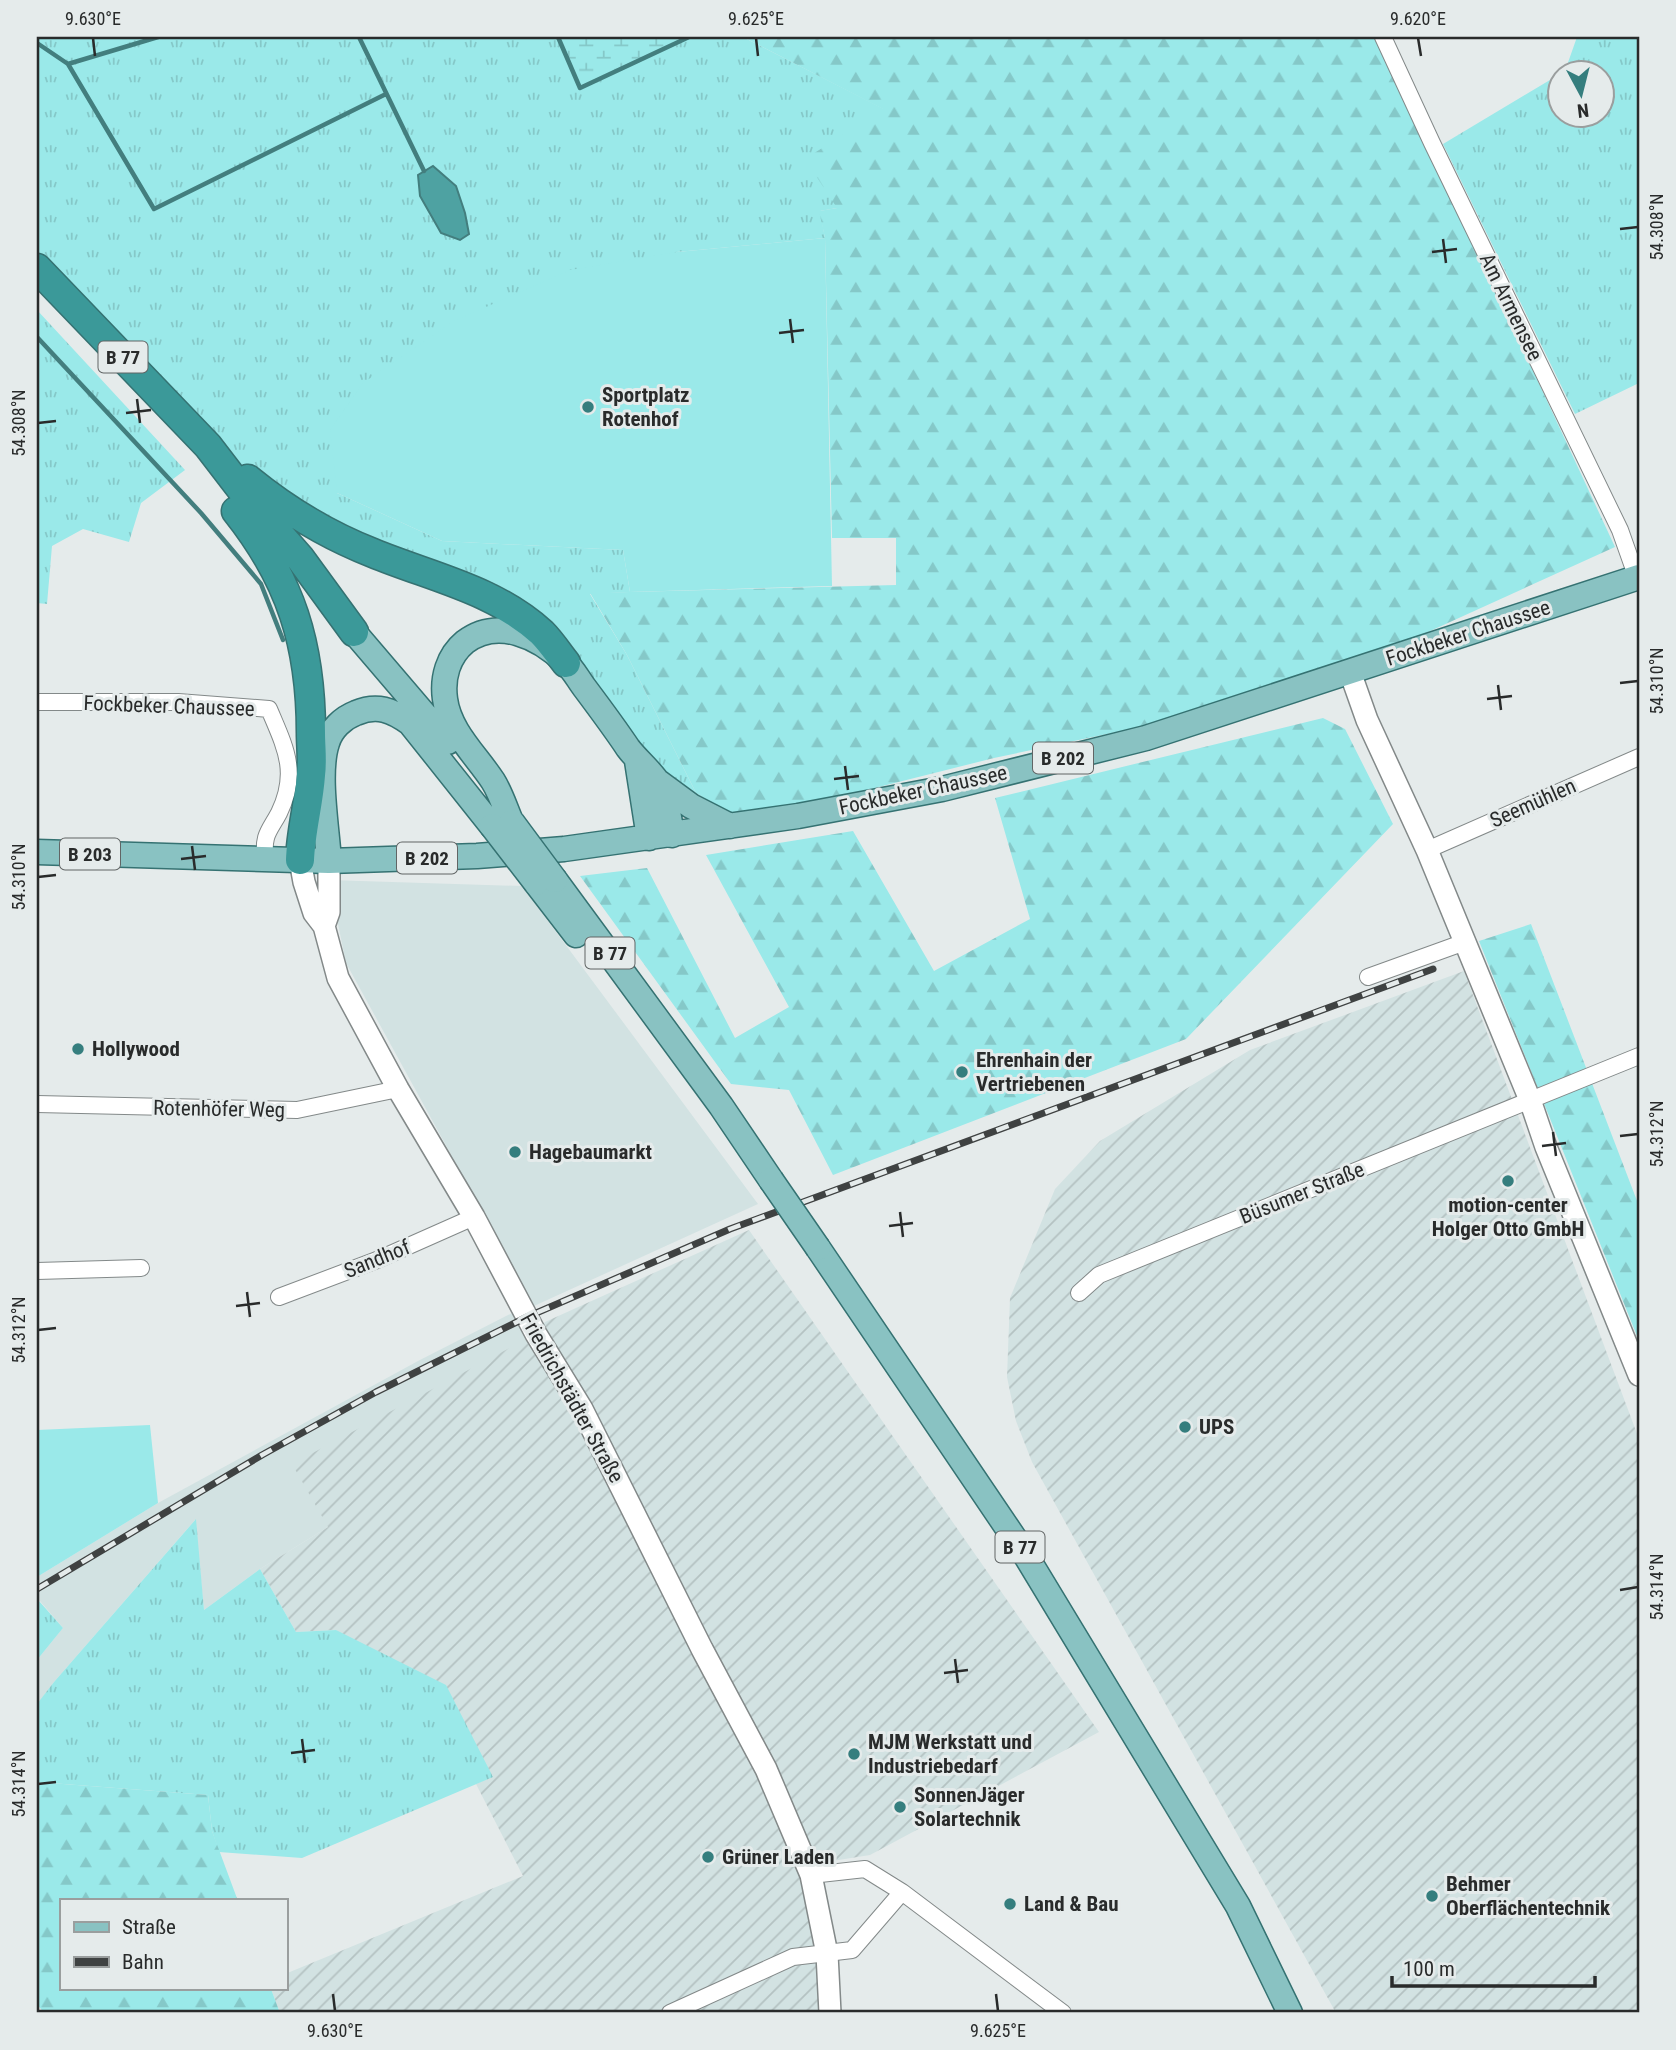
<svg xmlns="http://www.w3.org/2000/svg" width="1676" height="2050" font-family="'Roboto Condensed',sans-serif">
	<defs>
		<pattern id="industrial-furrows" width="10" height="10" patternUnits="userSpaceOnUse" patternTransform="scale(1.75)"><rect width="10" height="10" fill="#d2e2e2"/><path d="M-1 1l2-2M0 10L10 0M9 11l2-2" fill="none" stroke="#b4c2c2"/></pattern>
		<pattern id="grass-tufts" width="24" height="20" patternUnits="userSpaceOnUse" patternTransform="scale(1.75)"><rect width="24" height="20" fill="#9ae9e9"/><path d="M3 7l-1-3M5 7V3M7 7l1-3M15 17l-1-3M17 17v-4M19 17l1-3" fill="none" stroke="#85c8c8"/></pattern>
		<pattern id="forest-firs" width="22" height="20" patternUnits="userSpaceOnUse" patternTransform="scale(1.75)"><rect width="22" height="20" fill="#9ae9e9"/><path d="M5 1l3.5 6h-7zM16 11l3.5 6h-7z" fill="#85c8c8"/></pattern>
		<pattern id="wetland-marsh" width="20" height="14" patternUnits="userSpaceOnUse" patternTransform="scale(1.75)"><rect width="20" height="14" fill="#9ae9e9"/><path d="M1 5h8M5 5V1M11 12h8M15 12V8" fill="none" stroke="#85c8c8"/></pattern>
	</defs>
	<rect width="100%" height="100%" fill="#e5ebeb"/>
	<path fill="#d2e2e2" d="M329 880 522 886 758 1204 534 1306 346 963Z
		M522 1308 536 1334 328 1527 260 1569 204 1610 195 1520 54 1682 37 1705V1660L63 1628 40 1601 37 1602V1577L158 1503 418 1361Z"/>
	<path fill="url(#industrial-furrows)" d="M1464 971 1639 1439V2013H1336L1032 1462 1016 1421 1007 1377 1010 1298 1055 1189 1100 1141 1250 1050Z
		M749 1230 1099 1732 870 1855 826 1862 804 1875 813 1921 821 2013H280L271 1989H285V1974L523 1876 476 1784 493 1776 336 1630 296 1632 260 1569 328 1527 292 1464 536 1334 545 1322Z"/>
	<path fill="url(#grass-tufts)" d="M37 37H743L884 109 837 208 820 211 825 238 677 252 337 493 442 541 623 550 630 592 590 594 627 655 696 793 657 765 580 668 553 637 356 540 282 497 217 446 37 258Z
		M1577 37H1639V383L1575 414 1443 144 1560 74V116H1602V74L1561 73 1565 71Z
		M37 310 185 470 141 503 129 542 83 529 52 546 47 604 37 603Z
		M196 1519 204 1610 260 1569 296 1632 336 1630 446 1685 493 1777 302 1858 219 1852 212 1831 208 1795 37 1782V1704L54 1682Z
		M39 1601 63 1628 37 1660V1602Z"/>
	<path fill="url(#forest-firs)" d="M743 37H1378L1615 547 1406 642 1145 726 994 758 815 803 736 818 696 793 627 655 590 593 896 585V538H832L825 238 819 211 837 208 805 159 883 109Z
		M1323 718 1345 729 1393 824 1186 1039 833 1175 789 1090 731 1084 580 876 647 868 735 1038 789 1007 706 855 853 831 934 971 1030 919 995 798Z
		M1531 924 1639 1206V1341L1479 941Z
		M37 1782 208 1795 212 1831 238 1901H61V1989H271L280 2013H44L37 2004Z"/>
	<path fill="url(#wetland-marsh)" d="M558 37H689L580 88Z"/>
	<path fill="#9ae9e9" d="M825 238 832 586 630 592 623 550 442 541 337 493 330 430 363 383 454 321 570 270 677 252Z
		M150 1425 158 1503 37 1577V1430Z"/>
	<path fill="#4ea2a2" stroke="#437e7e" stroke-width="2" d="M433 166 456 186 465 213 469 234 460 240 441 233 420 196 418 175Z"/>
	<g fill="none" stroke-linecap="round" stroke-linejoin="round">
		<path stroke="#437e7e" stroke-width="4.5" d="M359 37 424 171
			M558 37 580 88 689 37
			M37 43 68 64 154 209 386 94
			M68 64 158 37
			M37 337 201 513 261 584 283 640"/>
		<g stroke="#838989" stroke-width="18">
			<path id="street" d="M1383 37 1432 143 1620 530 1637 578
				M37 702H178L269 709C285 747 299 772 279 813 269 832 263 834 265 858
				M1427 850 1639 757
				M1368 977 1465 942
				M37 1104 297 1110 398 1089
				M37 1271 141 1268
				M1079 1293 1099 1275 1639 1056
				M279 1297 377 1260 474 1217
				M902 1892 1063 2013
				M670 2013 793 1957 852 1950 902 1892 865 1869 811 1875"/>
		</g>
		<g stroke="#838989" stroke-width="24">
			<path id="secondary" d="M1350 672 1367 720 1427 850 1530 1100 1546 1147 1639 1375
				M300 860 304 882 314 913 324 926 338 978 398 1089 474 1217 536 1334 582 1409 702 1649 766 1769 811 1875 827 1954 830 2013
				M324 926 329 912V861"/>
		</g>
		<g stroke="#357272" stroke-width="27">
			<path id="primary" d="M354 632 448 742
				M637 761 649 838
				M657 781 691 806 730 826
				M510 819C505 807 500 792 493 781 476 755 449 731 445 699 442 678 448 656 465 642 498 617 539 637 565 662 573 669 578 679 584 687 599 707 614 727 628 748 636 759 653 773 659 784 667 800 669 817 672 835
				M37 852 329 861 477 856 564 849 798 816 942 789 1146 738 1639 577
				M329 861C327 828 317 773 327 743 331 729 343 718 356 713 377 704 392 710 410 723L492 826
				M555 880 721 1106 771 1180
				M536 883 576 935
				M818 1248 1023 1551 1238 1906 1290 2013"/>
		</g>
		<g stroke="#357272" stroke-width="31">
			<path id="highway" d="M37 268 208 446 251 502 300 558 354 632
				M248 479C286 510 327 535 373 553 431 577 494 589 542 633 551 642 558 653 566 663
				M236 511C291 580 311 645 311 733 311 747 313 761 311 775 309 804 301 831 300 860"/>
		</g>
		<use href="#street" stroke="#fff" stroke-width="16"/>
		<use href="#secondary" stroke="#fff" stroke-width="21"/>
		<use href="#primary" stroke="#89c2c2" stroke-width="24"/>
		<use href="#highway" stroke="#3b9999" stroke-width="28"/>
		<g stroke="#3f4242" stroke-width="7">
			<path id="rail" d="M37 1589 262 1455 376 1392 527 1317 730 1229 1433 969"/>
		</g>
		<use href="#rail" stroke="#e5ebeb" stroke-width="4.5" stroke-dasharray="13" stroke-linecap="butt"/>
		<g stroke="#357272" stroke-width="27" stroke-linecap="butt">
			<path id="primary-bridge" d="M512 822 555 880
				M492 826 536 883
				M771 1180 818 1248"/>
		</g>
		<use href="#primary-bridge" stroke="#89c2c2" stroke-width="24"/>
	</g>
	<path fill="none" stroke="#292b2b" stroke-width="2.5" d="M93 38 95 56M756 38 758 56M1418 38 1421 56M1620 229 1638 227M1443 239 1446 263M1432 252 1457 249M790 319 793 343M779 333 804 330M137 399 140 423M126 413 151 410M38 423 56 421M1620 683 1638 681M1498 685 1501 710M1487 699 1512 696M845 766 848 790M834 779 859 776M192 846 195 870M181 859 206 856M38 877 56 875M1553 1132 1556 1156M1620 1136 1638 1134M1542 1146 1566 1143M900 1212 903 1237M889 1226 913 1223M247 1292 250 1317M236 1306 260 1303M38 1330 56 1328M1620 1590 1638 1587M955 1659 958 1683M944 1673 968 1670M302 1739 305 1763M291 1753 315 1750M38 1784 56 1782M333 1994 335 2011M996 1994 998 2011"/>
	<g fill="#357e7e" stroke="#e5ebeb" stroke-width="2.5">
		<circle cx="588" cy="407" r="7"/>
		<circle cx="78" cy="1049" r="7"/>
		<circle cx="962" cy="1072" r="7"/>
		<circle cx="515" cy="1152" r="7"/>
		<circle cx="1508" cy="1181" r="7"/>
		<circle cx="1185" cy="1427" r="7"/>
		<circle cx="854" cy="1754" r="7"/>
		<circle cx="900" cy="1807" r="7"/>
		<circle cx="708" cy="1857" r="7"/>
		<circle cx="1432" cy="1896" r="7"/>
		<circle cx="1010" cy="1904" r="7"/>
	</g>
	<g text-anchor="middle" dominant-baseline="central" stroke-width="6" stroke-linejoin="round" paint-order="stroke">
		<g fill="#e5ebeb" stroke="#616565" stroke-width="2">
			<rect x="98.5" y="341.5" width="49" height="31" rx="5"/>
			<rect x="1033" y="742.5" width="60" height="31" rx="5"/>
			<rect x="60" y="838.5" width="60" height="31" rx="5"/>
			<rect x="397" y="842.5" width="60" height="31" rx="5"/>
			<rect x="585.5" y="937.5" width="49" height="31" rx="5"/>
			<rect x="995.5" y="1531.5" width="49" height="31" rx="5"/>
		</g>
		<g font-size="19" font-weight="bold" fill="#292b2b">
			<text x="123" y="357">B 77</text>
			<text x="1063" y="758">B 202</text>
			<text x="90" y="854">B 203</text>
			<text x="427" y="858">B 202</text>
			<text x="610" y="953">B 77</text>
			<text x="1020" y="1547">B 77</text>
		</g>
		<g font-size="21" fill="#292b2b" stroke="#e5ebeb">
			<text transform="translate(1511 307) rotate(64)">Am Armensee</text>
			<text transform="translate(1468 633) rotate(-18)">Fockbeker Chaussee</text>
			<text transform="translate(169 706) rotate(2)">Fockbeker Chaussee</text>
			<text transform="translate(923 790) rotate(-12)">Fockbeker Chaussee</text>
			<text transform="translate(1533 803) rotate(-24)">Seemühlen</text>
			<text transform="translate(219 1109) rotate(1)">Rotenhöfer Weg</text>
			<text transform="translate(1302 1193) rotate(-22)">Büsumer Straße</text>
			<text transform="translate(377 1259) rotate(-22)">Sandhof</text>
			<text transform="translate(572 1398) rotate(61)">Friedrichstädter Straße</text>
		</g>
		<g font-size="21" font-weight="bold" fill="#292b2b" stroke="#e5ebeb" text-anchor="start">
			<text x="602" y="395">Sportplatz<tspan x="602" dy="24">Rotenhof</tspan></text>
			<text x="92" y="1049">Hollywood</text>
			<text x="976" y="1060">Ehrenhain der<tspan x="976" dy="24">Vertriebenen</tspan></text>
			<text x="529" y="1152">Hagebaumarkt</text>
			<text x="1508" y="1205" text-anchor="middle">motion-center<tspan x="1508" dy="24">Holger Otto GmbH</tspan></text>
			<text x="1199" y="1427">UPS</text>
			<text x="868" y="1742">MJM Werkstatt und<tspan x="868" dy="24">Industriebedarf</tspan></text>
			<text x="914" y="1795">SonnenJäger<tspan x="914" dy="24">Solartechnik</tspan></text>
			<text x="722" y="1857">Grüner Laden</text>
			<text x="1446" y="1884">Behmer<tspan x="1446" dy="24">Oberflächentechnik</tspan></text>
			<text x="1024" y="1904">Land &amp; Bau</text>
		</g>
	</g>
	<rect width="1676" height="2050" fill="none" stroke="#e5ebeb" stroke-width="77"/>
	<rect x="60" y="1899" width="228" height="91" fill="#e5ebeb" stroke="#9a9e9e" stroke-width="2"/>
	<rect x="74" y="1922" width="35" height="10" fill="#89c2c2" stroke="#9a9e9e" stroke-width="2"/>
	<text x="122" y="1934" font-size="21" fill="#292b2b">Straße</text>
	<rect x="74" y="1957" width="35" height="10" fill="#3f4242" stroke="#9a9e9e" stroke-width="2"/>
	<text x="122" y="1969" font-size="21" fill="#292b2b">Bahn</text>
	<g transform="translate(1581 94) rotate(173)"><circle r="33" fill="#e5ebeb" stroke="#9a9e9e" stroke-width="2"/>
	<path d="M0-5L12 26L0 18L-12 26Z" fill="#357e7e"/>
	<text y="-10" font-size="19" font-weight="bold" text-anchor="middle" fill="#292b2b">N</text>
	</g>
	<path d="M1392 1976v10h203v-10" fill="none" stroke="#292b2b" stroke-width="3.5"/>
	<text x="1403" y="1976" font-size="21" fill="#292b2b" stroke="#e5ebeb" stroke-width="5" paint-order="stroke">100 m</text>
	<rect x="38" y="38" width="1600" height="1973" fill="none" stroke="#292b2b" stroke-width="2.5"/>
	<g font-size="18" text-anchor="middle" fill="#292b2b">
		<text x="93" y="25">9.630°E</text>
		<text x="756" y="25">9.625°E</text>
		<text x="1418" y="25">9.620°E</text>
		<text transform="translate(1657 227) rotate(-90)" y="6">54.308°N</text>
		<text transform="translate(19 423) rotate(-90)" y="6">54.308°N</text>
		<text transform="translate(1657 681) rotate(-90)" y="6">54.310°N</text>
		<text transform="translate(19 877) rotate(-90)" y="6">54.310°N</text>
		<text transform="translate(1657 1134) rotate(-90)" y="6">54.312°N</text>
		<text transform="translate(19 1330) rotate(-90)" y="6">54.312°N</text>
		<text transform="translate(1657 1587) rotate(-90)" y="6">54.314°N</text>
		<text transform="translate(19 1784) rotate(-90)" y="6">54.314°N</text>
		<text x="335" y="2037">9.630°E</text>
		<text x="998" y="2037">9.625°E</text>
	</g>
</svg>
